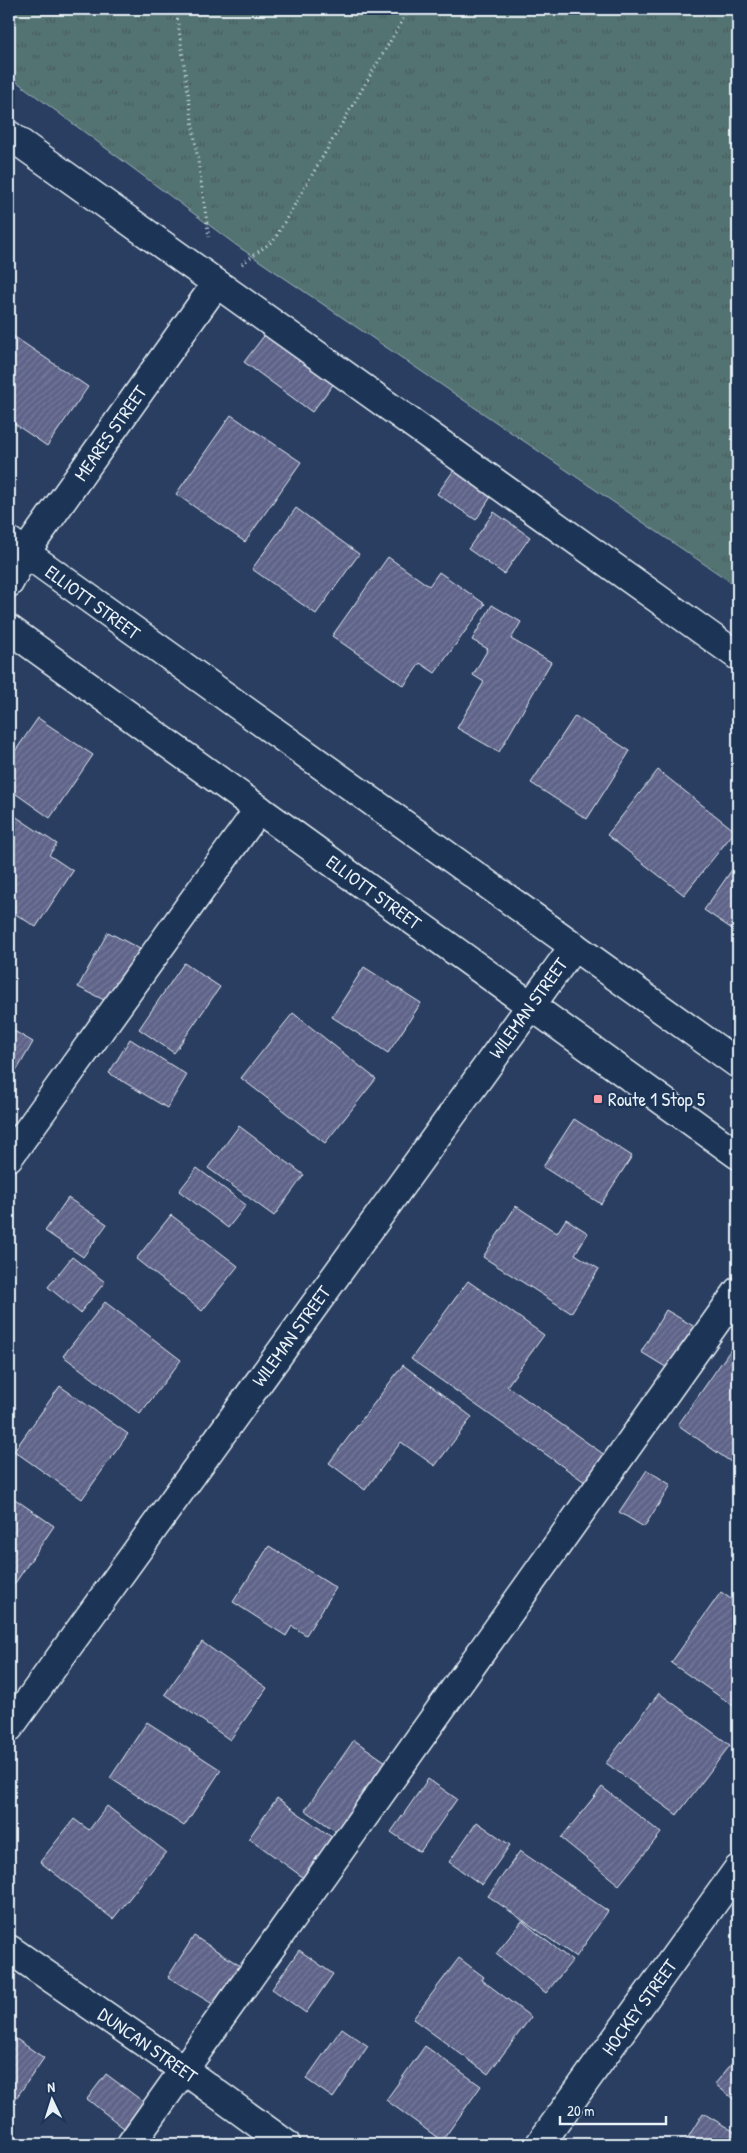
<svg xmlns="http://www.w3.org/2000/svg" width="747" height="2153" font-family="'Patrick Hand',sans-serif">
	<defs>
		<pattern id="grass-tufts" width="24" height="20" patternUnits="userSpaceOnUse" patternTransform="scale(1.25)"><rect width="24" height="20" fill="#527373"/><path d="M3 7l-1-3M5 7V3M7 7l1-3M15 17l-1-3M17 17v-4M19 17l1-3" fill="none" stroke="#4b5b5c"/></pattern>
		<pattern id="building-hatch" width="6" height="6" patternUnits="userSpaceOnUse" patternTransform="scale(1.25)"><rect width="6" height="6" fill="#5e6389"/><path d="M-1 1l2-2M0 6l6-6M5 7l2-2" fill="none" stroke="#757a9a"/></pattern>
	</defs>
	<rect width="100%" height="100%" fill="#2a3e61"/>
	<filter id="ink" filterUnits="userSpaceOnUse"><feTurbulence type="fractalNoise" baseFrequency=".02" numOctaves="2"/><feDisplacementMap in="SourceGraphic" scale="10" xChannelSelector="R" yChannelSelector="G"/><feConvolveMatrix kernelMatrix="1 2 1 2 8 2 1 2 1" color-interpolation-filters="sRGB"/></filter>
	<g filter="url(#ink)">
		<path fill="url(#grass-tufts)" stroke="#9db2b6" d="M9 9H738V587L236 245 9 76Z"/>
		<path fill="url(#building-hatch)" stroke="#e8f1f8" d="M267 332 335 382 312 412 244 362Z
			M9 333 88 387 47 446 9 420Z
			M231 415 301 462 245 542 176 494Z
			M454 470 492 495 476 520 437 494Z
			M296 508 359 554 316 614 252 569Z
			M494 512 530 537 504 574 468 549Z
			M388 557 429 586 439 572 485 604 435 673 420 663 404 686 332 636Z
			M492 605 521 622 511 639 551 662 499 752 457 728 484 682 473 675 488 649 472 640Z
			M575 716 630 751 587 819 531 783Z
			M38 718 93 755 50 818 9 789V760Z
			M658 770 735 831 684 895 607 835Z
			M9 812 57 844 49 855 73 871 36 927 9 910Z
			M738 861V933L704 910Z
			M108 932 140 949 110 1003 78 987Z
			M184 963 220 987 174 1053 139 1029Z
			M364 967 421 1003 388 1053 332 1017Z
			M293 1013 376 1079 325 1143 241 1078Z
			M9 1028 33 1042 17 1070 9 1065Z
			M130 1039 187 1075 167 1108 109 1073Z
			M574 1119 632 1156 601 1204 543 1167Z
			M239 1126 304 1175 274 1216 208 1168Z
			M197 1168 246 1205 228 1228 179 1191Z
			M68 1198 107 1224 83 1257 45 1231Z
			M516 1206 557 1233 566 1219 588 1233 575 1254 599 1269 571 1313 483 1257Z
			M171 1215 238 1266 202 1311 136 1259Z
			M72 1257 105 1282 80 1313 48 1287Z
			M468 1281 544 1335 507 1386 609 1458 589 1485 411 1359Z
			M105 1302 181 1360 140 1414 63 1356Z
			M666 1310 700 1330 674 1372 641 1352Z
			M736 1342 738 1343V1418L735 1422 738 1425V1467L678 1425Z
			M403 1365 472 1417 435 1466 401 1442 365 1490 329 1463Z
			M60 1386 128 1434 82 1499 14 1451Z
			M647 1470 671 1485 644 1527 619 1512Z
			M9 1495 54 1526 9 1592Z
			M269 1546 336 1588 306 1635 292 1626 286 1636 233 1602Z
			M721 1592 738 1604V1709L671 1663Z
			M202 1642 267 1688 230 1740 165 1694Z
			M659 1693 730 1745 677 1815 606 1763Z
			M147 1722 221 1770 184 1826 110 1778Z
			M354 1740 389 1764 340 1834 305 1810Z
			M428 1779 457 1799 420 1852 391 1832Z
			M602 1787 661 1833 619 1885 561 1838Z
			M277 1798 333 1838 304 1878 249 1838Z
			M107 1806 166 1852 113 1919 40 1862 74 1819 89 1830Z
			M477 1822 510 1845 482 1885 449 1862Z
			M520 1851 608 1911 576 1957 488 1896Z
			M522 1921 572 1961 546 1993 496 1954Z
			M194 1936 242 1967 216 2006 168 1977Z
			M299 1950 333 1974 306 2013 272 1989Z
			M459 1958 484 1977 482 1980 531 2017 488 2074 413 2019Z
			M342 2028 368 2046 333 2098 306 2079Z
			M9 2034 44 2058 14 2101 9 2098Z
			M425 2046 481 2086 442 2141 386 2100Z
			M738 2056V2103L715 2084Z
			M106 2074 145 2103 125 2129 87 2099Z
			M703 2113 738 2134V2144H684Z
			M9 2138 18 2144H9Z"/>
		<g fill="none" stroke-linecap="round" stroke-linejoin="round">
			<g stroke="#e8f1f8" stroke-width="31">
				<path id="minor" d="M9 135 738 656
					M9 583 25 553 216 284
					M9 1157 259 809
					M9 1728 574 946
					M9 1949 184 2070 286 2144
					M131 2144 738 1291
					M540 2144 738 1869"/>
			</g>
			<g stroke="#e8f1f8" stroke-width="31">
				<path id="major" d="M9 541 738 1064
					M9 629 738 1155"/>
			</g>
			<path stroke="#e8f1f8" stroke-width="3" stroke-dasharray="1 4" stroke-linecap="butt" d="M176 9 209 237
				M242 264 274 240 409 9"/>
			<use href="#minor" stroke="#1d3557" stroke-width="28"/>
			<use href="#major" stroke="#1d3557" stroke-width="28"/>
		</g>
	</g>
	<rect fill="#ff9aa2" stroke="#1d3557" stroke-width="2" x="593" y="1094" width="10" height="10" rx="2.5"/>
	<g text-anchor="middle" dominant-baseline="central" stroke-width="4.5" stroke-linejoin="round" paint-order="stroke">
		<g font-size="19" fill="#e8f1f8" stroke="#1d3557">
			<text transform="translate(110 433) rotate(-55)">MEARES STREET</text>
			<text transform="translate(93 602) rotate(36)">ELLIOTT STREET</text>
			<text transform="translate(374 892) rotate(36)">ELLIOTT STREET</text>
			<text transform="translate(528 1008) rotate(-54)">WILEMAN STREET</text>
			<text transform="translate(291 1336) rotate(-54)">WILEMAN STREET</text>
			<text transform="translate(639 2007) rotate(-54)">HOCKEY STREET</text>
			<text transform="translate(148 2045) rotate(35)">DUNCAN STREET</text>
		</g>
		<g font-size="19" fill="#e8f1f8" stroke="#1d3557" text-anchor="start">
			<text x="608" y="1099">Route 1 Stop 5</text>
		</g>
	</g>
	<rect width="747" height="2153" fill="none" stroke="#1d3557" stroke-width="30"/>
	<rect x="15" y="15" width="717" height="2123" fill="none" stroke="#e8f1f8" stroke-width="2" filter="url(#ink)"/>
	<g transform="translate(52 2100) rotate(356)" stroke="#1d3557" stroke-width="4" paint-order="stroke">
	<path d="M0-4L9 19L0 12L-9 19Z" fill="#e8f1f8"/>
	<text y="-8" font-size="14" font-weight="bold" text-anchor="middle" fill="#e8f1f8">N</text>
	</g>
	<path d="M560 2116v8h106v-8" fill="none" stroke="#e8f1f8" stroke-width="2.5"/>
	<text x="567" y="2116" font-size="15" fill="#e8f1f8" stroke="#1d3557" stroke-width="4" paint-order="stroke">20 m</text>
</svg>
